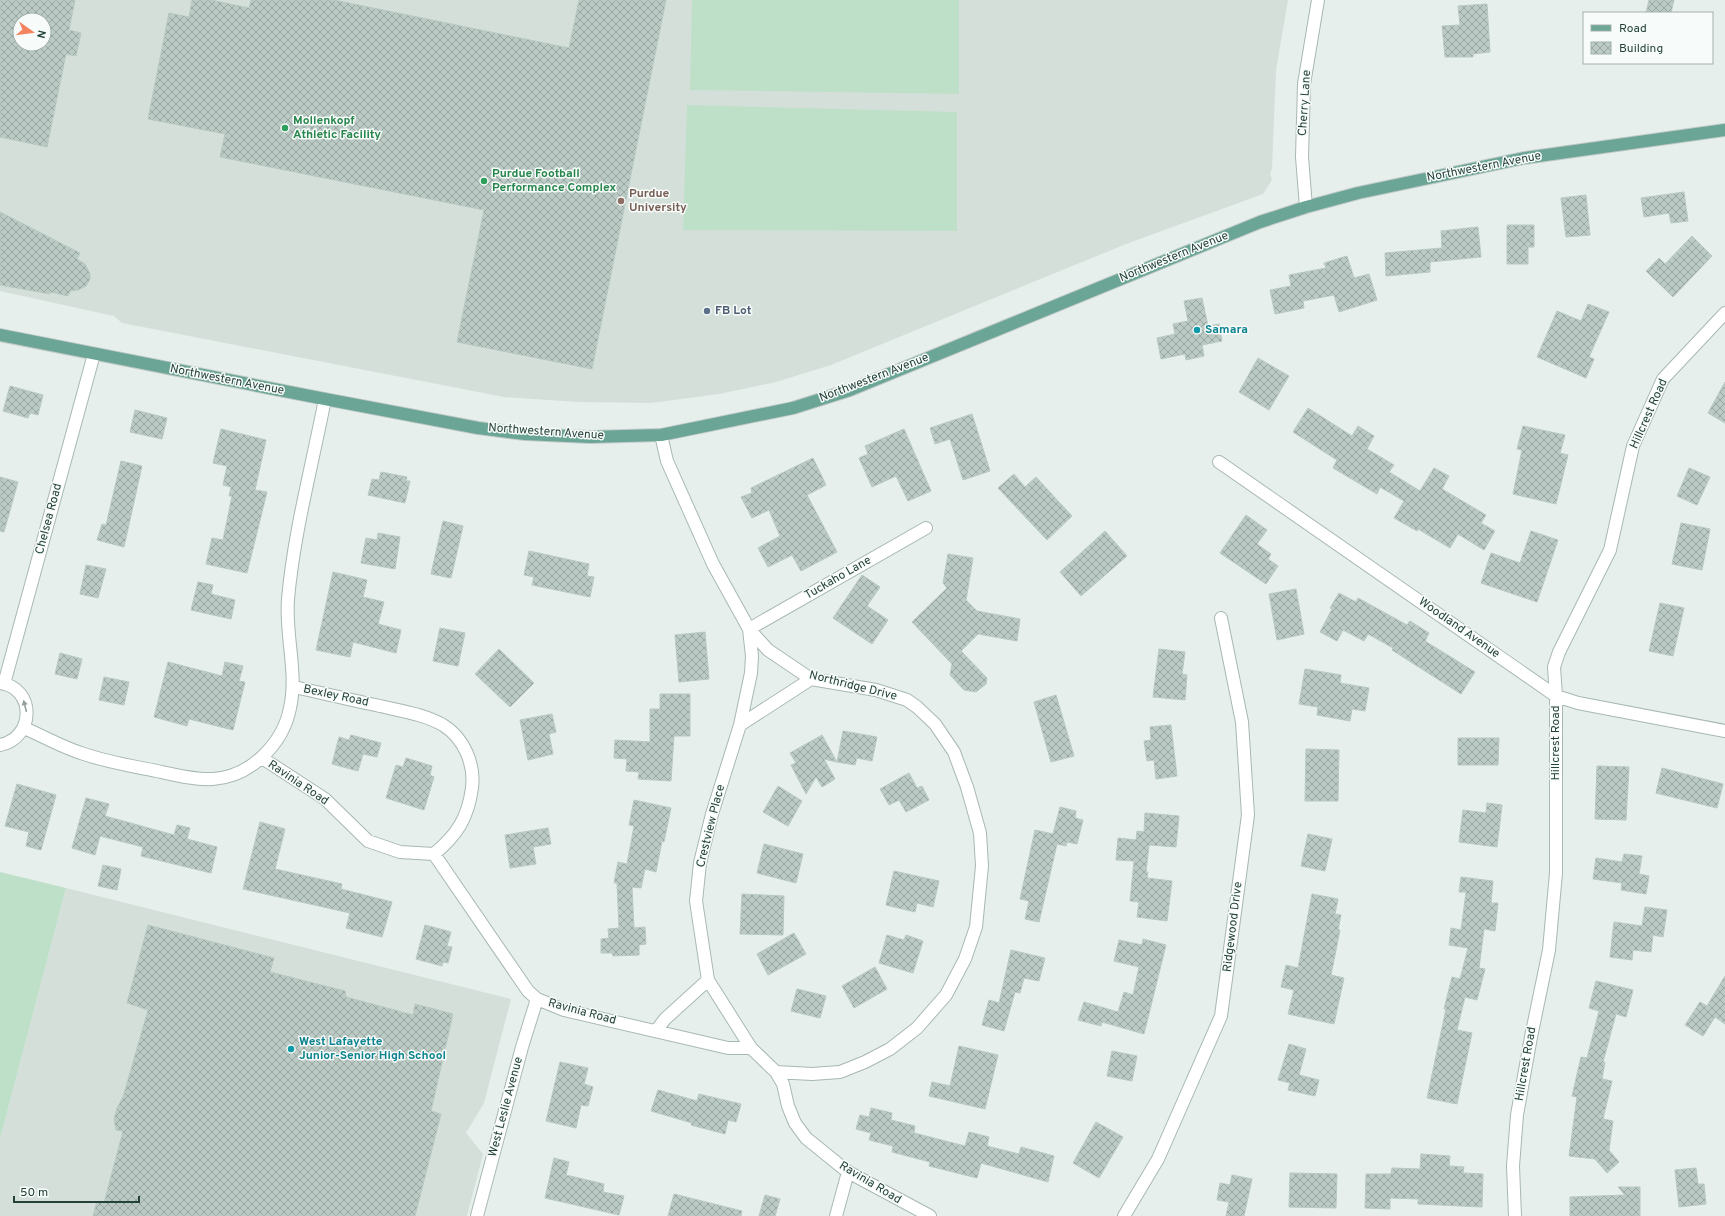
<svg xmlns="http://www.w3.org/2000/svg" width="1725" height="1216" font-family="Overpass,sans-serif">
	<defs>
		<pattern id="building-cross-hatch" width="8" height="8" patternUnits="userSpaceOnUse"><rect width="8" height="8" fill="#bbcac4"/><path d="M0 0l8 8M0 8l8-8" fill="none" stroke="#98a6a0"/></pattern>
	</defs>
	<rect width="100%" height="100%" fill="#e6efeb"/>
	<path fill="#d4dfda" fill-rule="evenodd" d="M0 0H1288L1276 70 1272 169 1270 174 1272 179 1269 185 1263 194 1126 244 831 365 776 382 719 394 651 403 578 402 504 397 122 323 114 316 0 291ZM20 20H44V44H20Z
		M66 888 511 999 484 1103 466 1133 483 1154 467 1216H0V1139Z"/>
	<path fill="#bfe0c8" d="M692 0H959V94L690 90Z
		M687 105 957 112V231L683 230Z
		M0 872 66 888 0 1139Z"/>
	<path fill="url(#building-cross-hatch)" stroke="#b8c9c2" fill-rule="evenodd" d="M0 0H75L69 30 81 33 76 56 66 54 47 147 0 137ZM20 20H44V44H20Z
		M192 0H211L249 8 251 0H334L569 48 579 0H666L592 369 457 342 484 210 220 157 225 134 148 119 169 13 189 17Z
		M1649 0H1674L1671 13H1646Z
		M1487 4 1490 52 1473 54V57H1445L1442 26 1460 25 1458 6Z
		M1684 192 1688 221 1671 223 1669 213 1644 217 1641 198Z
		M1586 195 1590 235 1566 237 1561 198Z
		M0 212 80 253 77 259 85 264 90 274V279L86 286 78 290 70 291 68 296 50 292V294L0 285Z
		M1507 225H1534V247H1528V264H1507Z
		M1478 227 1481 257 1430 262V272L1386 276 1385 253 1442 248 1441 231Z
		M1692 236 1712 256 1673 297 1646 271 1659 258 1665 264Z
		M1347 256 1354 278 1369 274 1377 300 1339 312 1334 295 1303 301 1304 308 1275 314 1270 290 1291 286 1289 275 1326 268 1324 263Z
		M1202 298 1208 326 1219 324 1222 341 1202 345 1204 356 1186 360 1185 354 1161 359 1157 338 1175 334 1173 324 1188 321 1184 301Z
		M1588 304 1609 312 1589 357 1594 359 1586 378 1537 357 1557 311 1581 321Z
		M1258 358 1289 376 1269 410 1239 392Z
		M1725 382V423L1708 413Z
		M10 386 43 395 38 415 30 413 28 418 3 411Z
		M1308 408 1352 436 1358 426 1374 436 1367 449 1394 465 1389 472 1420 491 1434 468 1449 476 1442 489 1486 515 1481 523 1495 531 1484 550 1458 534 1450 548 1418 529 1417 531 1394 518 1404 501 1380 487 1377 494 1333 468 1337 460 1293 432Z
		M135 410 167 418 162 439 130 432Z
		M972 414 990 471 963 480 950 439 935 444 930 428Z
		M1523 426 1565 435 1560 453 1568 455 1556 504 1513 494 1522 450 1517 449Z
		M221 429 266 440 255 490 267 492 247 573 206 564 212 538 223 540 232 496H229L231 487 223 485 227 466 213 463Z
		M904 429 931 491 908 501 896 476 872 487 859 458 868 454 865 446Z
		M813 458 826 485 807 495 837 552 801 571 792 555 768 567 758 548 780 536 769 510 752 518 741 497 752 493 751 488Z
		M121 461 142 466 124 547 97 540 102 524 106 525Z
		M1689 468 1710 477 1697 505 1677 496Z
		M381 472 407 477 406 481H410L405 503 368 495 372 479 379 480Z
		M1014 474 1025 487 1036 477 1072 516 1047 540 998 488Z
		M0 477 18 482 4 532 0 531Z
		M1246 515 1267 530 1257 544 1271 554 1268 559 1278 566 1266 584 1220 553Z
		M443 521 463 526 451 578 431 574Z
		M1681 523 1710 529 1702 570 1672 564Z
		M1105 531 1127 556 1081 596 1060 572Z
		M1531 531 1558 540 1537 602 1481 583 1491 553 1520 563Z
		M378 533 400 537 395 569 361 563 366 538 377 540Z
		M529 551 589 564 587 576 594 577 590 597 532 585 534 577 524 575Z
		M948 554 973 558 966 600 977 611 1020 619 1017 641 978 634 961 651 987 678 986 684 976 692 964 690 950 675 952 664 912 622 947 588 943 583Z
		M86 565 106 569 98 598 80 594Z
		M333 572 367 580 363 597 384 602 378 624 401 630 396 653 353 642 350 657 316 650Z
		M862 575 880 587 867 606 888 620 872 644 833 618Z
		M198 582 213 585 211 594 235 600 231 619 191 610Z
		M1296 589 1304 634 1277 640 1269 594Z
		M1339 593 1356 602 1358 598 1407 625 1410 621 1429 633 1425 641 1475 672 1461 694 1392 650 1393 648 1368 634 1364 641 1343 630 1337 641 1320 632 1332 609 1330 608Z
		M1660 603 1684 608 1673 656 1649 651Z
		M440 628 465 633 458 666 433 661Z
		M705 632 709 679 679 682 675 635Z
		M499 649 534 683 510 707 475 674Z
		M1159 649 1185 652 1182 674 1187 675 1185 700 1153 697Z
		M60 653 82 659 77 679 55 674Z
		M168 662 222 676 225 662 243 666 239 681 245 682 233 730 189 719 187 726 154 717Z
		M1305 669 1341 675 1340 683 1369 688 1365 711 1352 709 1350 721 1317 715 1318 707 1299 704Z
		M104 677 129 682 124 705 99 700Z
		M660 694H690V736H674L671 781 638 779 639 772 626 771 627 759 614 758 615 740 650 742V709H660Z
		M1056 695 1074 756 1051 762 1034 702Z
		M552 714 556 732 549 734 553 754 528 760 520 720Z
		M1171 725 1177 776 1156 779 1154 760 1147 761 1144 741 1151 740 1150 727Z
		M843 731 877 737 872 761 857 758 855 765 837 762Z
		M351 735 381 743 377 757 363 754 358 771 332 764 339 737 349 740Z
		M822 735 837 762 824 759 835 779 822 787 816 777 806 794 791 765 796 763 790 753Z
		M1458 738H1499L1498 765H1458Z
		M1306 749 1339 750 1338 801H1305Z
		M406 758 432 766 430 775 434 777 424 810 386 798 396 765 403 767Z
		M1597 766 1629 767 1626 820 1595 819Z
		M1662 768 1723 784 1717 808 1656 793Z
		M909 773 917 788 922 786 929 800 906 812 899 800 889 805 880 789Z
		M17 784 56 795 41 850 26 846 29 832 5 826Z
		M778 786 802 801 788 826 763 812Z
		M86 798 109 804 105 816 174 835 177 825 190 828 187 839 217 847 211 873 141 856 143 847 100 836 95 855 72 848Z
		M634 800 671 808 664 842 662 841 656 872 645 869 641 888 632 887 634 928 645 927 646 944 639 945V955L613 956 612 953H601V939L609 938 608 929 619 928 617 883H614L618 862 627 864 634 826 629 825Z
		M1487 803 1502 805 1497 847 1459 842 1463 810 1486 813Z
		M1060 807 1076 811 1075 818 1083 820 1077 844 1067 842 1066 846 1057 844 1039 922 1025 919 1029 901 1020 899 1035 830 1053 834Z
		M1145 813 1179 816 1176 847 1149 845 1146 872H1148L1147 878 1172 881 1167 921 1137 917 1139 902 1130 901 1134 861 1116 860 1118 838 1136 840 1137 831 1144 832Z
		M260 822 285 829 275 869 342 884 341 889 392 902 382 937 346 928 350 913 243 889Z
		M548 828 551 844 533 847 536 864 510 868 505 835Z
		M1308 834 1332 839 1325 871 1301 866Z
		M764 844 803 854 796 883 757 873Z
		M1624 854 1642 856 1639 874 1649 876 1646 894 1621 890 1622 883 1593 879 1596 858 1622 862Z
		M103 865 121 869 117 890 98 886Z
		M894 871 939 881 933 907 917 903 915 912 886 905Z
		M1461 877 1493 881 1491 903H1498L1495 931 1484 929 1479 968 1485 969 1477 1000 1465 997 1457 1030 1472 1033 1457 1104 1427 1098 1446 1009H1444L1452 977 1460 979 1468 948 1449 945 1451 928 1461 930 1466 892H1459Z
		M742 894 784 896 783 935 740 934Z
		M1312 894 1338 899 1335 914 1341 915 1338 930H1340L1331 975 1344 978 1334 1024 1288 1014 1294 990 1281 987 1286 965 1298 968Z
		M1645 907 1667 910 1663 937 1653 935 1651 952 1633 950 1632 960 1610 957 1614 922 1642 926Z
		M148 925 274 958 270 972 345 991 346 997 413 1015 415 1004 453 1014 431 1111 441 1114 415 1216H93L97 1201 104 1203 123 1131 116 1130 114 1119 117 1108 123 1097 148 1010 127 1003Z
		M425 925 451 932 447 946 452 947 448 963 443 962 442 966 416 959Z
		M794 933 806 954 768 975 757 954Z
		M887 935 904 940 906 935 923 941 913 973 879 963Z
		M1143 939 1166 945 1144 1034 1102 1022 1101 1026 1078 1020 1084 1002 1118 1012 1124 992 1133 995 1139 967 1114 961 1119 940 1142 945Z
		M1011 950 1045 958 1039 981 1024 978 1020 993 1015 992 1004 1031 982 1025 989 1000 999 1003Z
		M875 967 887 989 854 1008 842 986Z
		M1725 976V1024L1715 1017 1703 1036 1685 1025 1700 1002 1707 1006Z
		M1596 981 1633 990 1626 1017 1616 1014 1603 1062H1605L1602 1079 1612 1081 1603 1119 1613 1121 1609 1150 1619 1162 1607 1173 1595 1159 1569 1156 1577 1097 1572 1096 1581 1057 1587 1058 1599 1011 1589 1008Z
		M797 989 826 996 820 1018 791 1011Z
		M1289 1044 1306 1049 1299 1075 1319 1080 1315 1096 1288 1090 1290 1083 1278 1080Z
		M959 1046 998 1055 985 1109 929 1096 932 1082 950 1086Z
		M1112 1051 1137 1056 1132 1081 1107 1076Z
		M560 1062 588 1068 584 1084 593 1087 588 1106 581 1105 576 1128 546 1121Z
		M658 1090 697 1101 699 1094 741 1104 736 1122 728 1120 725 1134 691 1125 692 1123 651 1111Z
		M871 1108 892 1113 891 1120 915 1126 914 1133 965 1146 969 1132 989 1137 987 1146 1019 1154 1021 1147 1054 1156 1048 1182 981 1163 977 1178 929 1166 930 1162 892 1152 893 1146 869 1140 871 1133 856 1129 860 1115 869 1117Z
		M1096 1122 1123 1137 1099 1178 1073 1163Z
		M1421 1154 1450 1156 1449 1166 1464 1167 1463 1173 1483 1174 1482 1207 1418 1204V1199L1390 1198V1209L1365 1208 1366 1174H1391L1392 1168 1420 1169Z
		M554 1158 569 1162 566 1175 604 1184 603 1192 624 1196 619 1215 545 1198Z
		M1696 1168 1698 1184H1704L1706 1204 1679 1207 1675 1170Z
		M1290 1173 1337 1174 1336 1208 1289 1207Z
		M1232 1175 1252 1179 1244 1216H1226L1229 1202 1217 1200 1220 1183 1230 1185Z
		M1618 1187H1640V1216H1570V1197L1625 1195Z
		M674 1194 742 1211 741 1216H668Z
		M765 1195 780 1199 775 1216H759Z"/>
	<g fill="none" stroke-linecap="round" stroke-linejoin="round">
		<g stroke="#a8b8b2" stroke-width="14">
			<path id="minor" d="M1306 207 1302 157 1304 84 1318 0
				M661 435 667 461 713 564 749 629 768 650 811 679 876 690 907 700 917 707 935 724 954 752 967 787 980 833 982 866 976 927 965 959 946 995 917 1028 890 1049 865 1062 840 1072 812 1074 776 1072
				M1219 462 1556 696 1578 703 1725 731
				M0 683C36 688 35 738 0 745
				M4 684 94 354
				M294 687C322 693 351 700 380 706 401 711 424 714 443 725 464 738 475 764 472 788 468 818 457 835 434 854
				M740 725 751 673 752 656 749 629 926 528
				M24 728C43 736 62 747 81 753 106 762 132 766 157 771 175 775 195 780 213 779 250 777 283 744 290 708 298 672 285 636 288 599 294 532 312 466 325 399
				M262 758 325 799 368 841 400 852 434 854 528 991 537 999 564 1010 728 1048H751L776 1072 783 1084 788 1106 795 1123 806 1138 848 1172 930 1216
				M656 1031 665 1019 708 980
				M751 1048 708 980 696 901 700 863 712 814 740 725 811 679
				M477 1216 522 1047 537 999
				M836 1216 848 1172
				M1124 1216 1158 1159 1221 1016 1248 815 1242 722 1221 618
				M1515 1216 1513 1166 1517 1115 1531 1037 1549 950 1556 873V696L1554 667 1559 652 1610 550 1633 446 1663 379 1725 313"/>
		</g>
		<g stroke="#c2cac8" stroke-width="14">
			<path id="major" d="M0 335 325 399 478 428 525 434 590 437 661 435 793 408 850 390 1260 222 1306 207 1358 193 1524 158 1725 130"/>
		</g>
		<use href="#minor" stroke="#fff" stroke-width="12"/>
		<use href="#major" stroke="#6aa596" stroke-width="12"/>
	</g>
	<defs><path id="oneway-solid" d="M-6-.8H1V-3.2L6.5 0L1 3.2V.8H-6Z"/></defs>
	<use fill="#92a09c" href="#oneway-solid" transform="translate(25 706) rotate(-104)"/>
	<g fill="#2e9e5b" stroke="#f7fbf9" stroke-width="1.5">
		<circle cx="285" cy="128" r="4"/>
		<circle cx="484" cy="181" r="4"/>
	</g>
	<circle fill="#8d6e63" stroke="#f7fbf9" stroke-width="1.5" cx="621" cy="201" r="4"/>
	<circle fill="#5c6f8a" stroke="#f7fbf9" stroke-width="1.5" cx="707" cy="311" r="4"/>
	<g fill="#0f9aa8" stroke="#f7fbf9" stroke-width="1.5">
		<circle cx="1197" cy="330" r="4"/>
		<circle cx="291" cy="1049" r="4"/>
	</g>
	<g text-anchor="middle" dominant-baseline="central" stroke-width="3" stroke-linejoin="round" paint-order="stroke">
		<g font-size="12" fill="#24423a" stroke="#f7fbf9">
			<text transform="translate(1305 103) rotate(-86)">Cherry Lane</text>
			<text transform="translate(1484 167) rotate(-11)">Northwestern Avenue</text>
			<text transform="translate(1174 257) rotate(-22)">Northwestern Avenue</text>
			<text transform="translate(874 378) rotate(-21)">Northwestern Avenue</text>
			<text transform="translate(227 380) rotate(11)">Northwestern Avenue</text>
			<text transform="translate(1649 414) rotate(-66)">Hillcrest Road</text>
			<text transform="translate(546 432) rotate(4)">Northwestern Avenue</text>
			<text transform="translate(49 519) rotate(-75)">Chelsea Road</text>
			<text transform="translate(838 578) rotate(-30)">Tuckaho Lane</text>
			<text transform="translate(1459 628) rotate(35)">Woodland Avenue</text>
			<text transform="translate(853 686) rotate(14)">Northridge Drive</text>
			<text transform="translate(336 696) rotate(12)">Bexley Road</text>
			<text transform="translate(1556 743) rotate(-90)">Hillcrest Road</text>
			<text transform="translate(298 783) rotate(34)">Ravinia Road</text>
			<text transform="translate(711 826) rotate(-76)">Crestview Place</text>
			<text transform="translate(1233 927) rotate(-83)">Ridgewood Drive</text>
			<text transform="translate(582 1012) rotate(15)">Ravinia Road</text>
			<text transform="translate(1526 1064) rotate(-80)">Hillcrest Road</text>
			<text transform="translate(506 1107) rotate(-75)">West Leslie Avenue</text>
			<text transform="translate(870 1183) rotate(31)">Ravinia Road</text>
		</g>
		<g font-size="12" font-weight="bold" fill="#27864d" stroke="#f7fbf9" text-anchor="start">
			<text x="293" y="121">Mollenkopf<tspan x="293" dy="14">Athletic Facility</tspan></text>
			<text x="492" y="174">Purdue Football<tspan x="492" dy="14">Performance Complex</tspan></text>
		</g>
		<g font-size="12" font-weight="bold" fill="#785e54" stroke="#f7fbf9" text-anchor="start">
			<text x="629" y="194">Purdue<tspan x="629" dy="14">University</tspan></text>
		</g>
		<g font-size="12" font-weight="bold" fill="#4e5e75" stroke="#f7fbf9" text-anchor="start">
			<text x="715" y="311">FB Lot</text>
		</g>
		<g font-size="12" font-weight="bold" fill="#0d838f" stroke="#f7fbf9" text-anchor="start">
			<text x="1205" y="330">Samara</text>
			<text x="299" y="1042">West Lafayette<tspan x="299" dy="14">Junior-Senior High School</tspan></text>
		</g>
	</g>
	<rect x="1583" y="12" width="130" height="52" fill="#f7fbf9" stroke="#a3b1ad"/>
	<rect x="1591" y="25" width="20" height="6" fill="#6aa596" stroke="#a3b1ad"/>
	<text x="1619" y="32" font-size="12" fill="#24423a">Road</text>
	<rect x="1591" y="42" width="20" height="12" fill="url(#building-cross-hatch)" stroke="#a3b1ad"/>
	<text x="1619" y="52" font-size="12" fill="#24423a">Building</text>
	<g transform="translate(32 32) rotate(104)"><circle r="19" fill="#f7fbf9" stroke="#a3b1ad"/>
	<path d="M0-3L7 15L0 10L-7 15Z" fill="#f4845f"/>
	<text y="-6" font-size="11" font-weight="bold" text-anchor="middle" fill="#24423a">N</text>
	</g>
	<path d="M14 1196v6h125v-6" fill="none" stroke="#24423a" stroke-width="2"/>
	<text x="20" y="1196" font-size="12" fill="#24423a" stroke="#f7fbf9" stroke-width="3" paint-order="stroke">50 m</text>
</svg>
